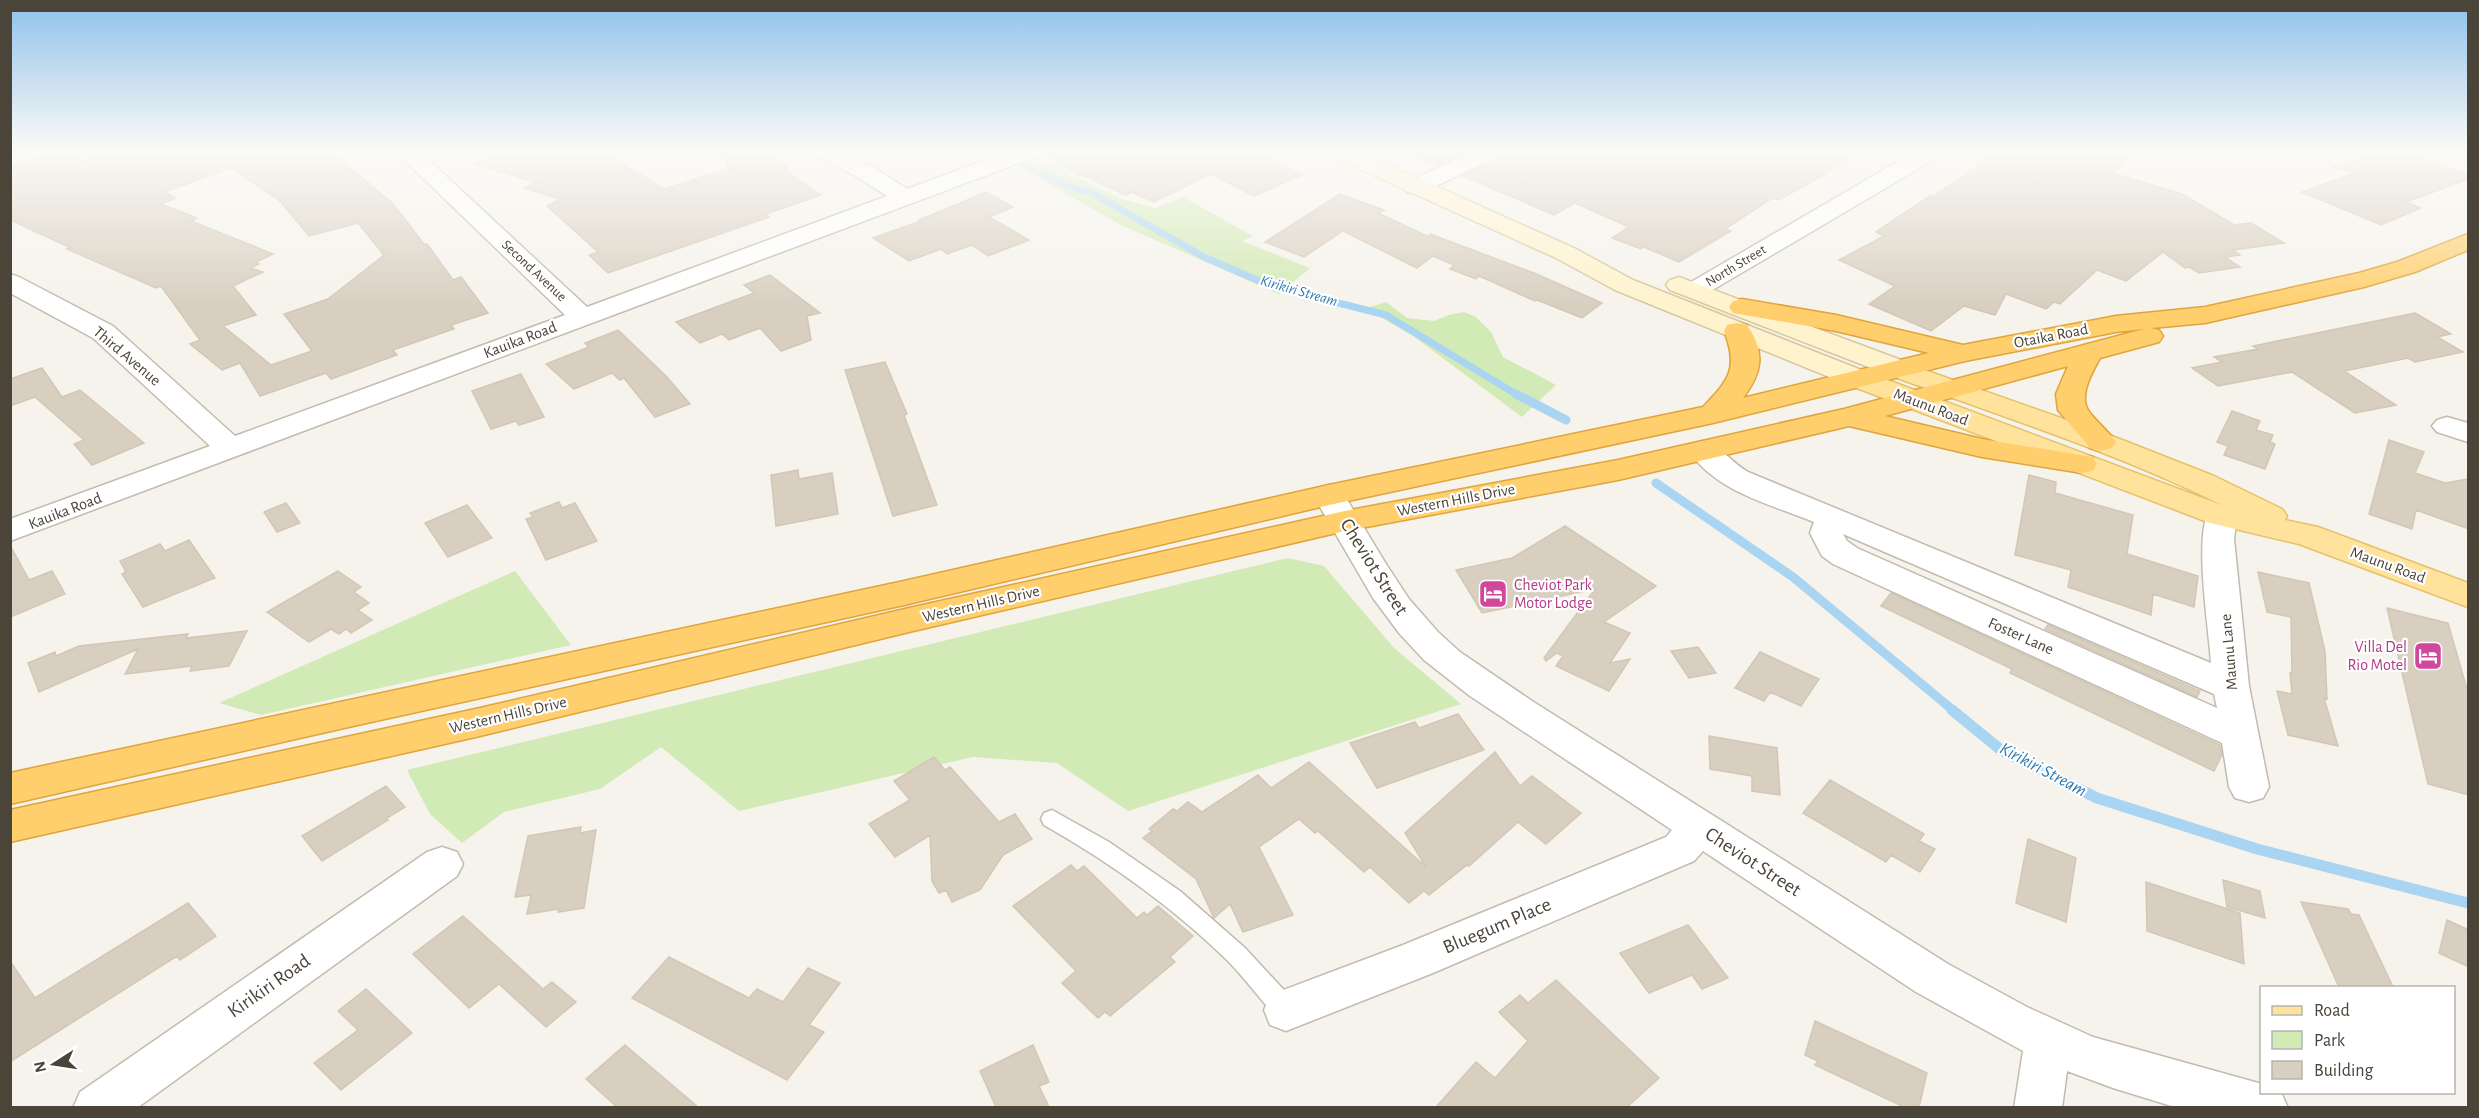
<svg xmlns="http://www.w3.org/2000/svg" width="2479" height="1118" font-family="'Alegreya Sans',sans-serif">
	<rect width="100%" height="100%" fill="#f6f3ec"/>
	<path fill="#d2eab5" d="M1043 160 1122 199 1155 208 1183 197 1253 236 1242 241 1310 268 1279 294 1121 225 1021 168Z
		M1386 302 1407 318 1434 321 1449 315 1464 312 1476 317 1491 332 1503 357 1556 385 1522 417 1413 336 1379 316 1358 311Z
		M1288 558 1324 566 1394 648 1461 704 1128 811 1057 763 973 757 739 811 661 747 600 789 504 812 462 843 430 814 407 770Z
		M515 571 571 645 261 715 219 703Z"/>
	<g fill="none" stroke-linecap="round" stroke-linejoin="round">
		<path stroke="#a9d4f2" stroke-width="7" d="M996 151 1071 187 1092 193 1204 257 1271 286 1386 315 1519 396"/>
		<path stroke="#a9d4f2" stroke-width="9" d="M1516 394 1566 420
			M1656 483 1793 577 1954 711"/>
		<path stroke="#a9d4f2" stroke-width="11" d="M1952 710 2001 750 2097 798 2257 849 2468 903"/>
	</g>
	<path fill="#d8cfc1" stroke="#d3c7b4" stroke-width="1.5" fill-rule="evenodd" d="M58 151 84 161 112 151H331L393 204 424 244H427L453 280 461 277 488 313 451 325 454 329 393 350 397 355 331 379 326 373 260 396 240 363 222 370 190 344 200 340 161 286 156 288 67 249 71 248 10 220V168ZM231 168 280 201 309 236 358 223 384 255 328 299 284 314 312 351 271 365 223 326 256 315 233 286 263 272 251 268 259 264 256 262 273 254 191 221 197 218 161 204 176 198 164 192Z
		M516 151H602L664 189 730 168 726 165 730 163 713 151H764L789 167 784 169 821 195 766 214 769 217 608 273 589 255 598 252 547 206 560 199 524 188 536 182 473 164Z
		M1043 151H1255L1302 175 1254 196 1211 174 1154 202 1132 192 1125 195 1083 175 1080 176 1042 154Z
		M1404 151H1469L1437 166Z
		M1505 151H1857L1824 175 1779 200 1772 198 1725 229 1731 231 1679 262 1644 247 1641 249 1612 238 1629 227 1575 203 1554 215 1463 176 1501 158Z
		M1998 151H2139L2122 163 2125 164 2113 173 2182 194 2234 225 2251 223 2284 243 2233 250 2240 255 2225 257 2240 267 2199 273 2189 267 2185 268 2163 252 2126 281 2097 270 2060 304 2054 302 2046 309 2006 294 1995 315 1964 306 1931 331 1869 304 1895 286 1839 260 1884 236 1876 232 1931 195 1934 196Z
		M2381 151 2402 157 2412 154 2469 175V179L2406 202 2421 208 2381 225 2302 192 2354 173 2334 167Z
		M986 192 1013 207 989 217 1029 240 988 256 972 245 947 254 941 249 909 261 873 238 921 221 919 220Z
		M1340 194 1384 210 1378 213 1429 237 1430 234 1534 273 1602 303 1582 318 1537 300 1535 301 1479 276 1476 279 1450 269 1454 265 1433 256 1417 268 1343 231 1304 257 1265 242Z
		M770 275 820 313 807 316 811 340 781 351 760 328 729 340 722 334 700 343 676 322 754 293 744 285Z
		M2415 313 2451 334 2437 337 2463 352 2415 362 2408 358 2344 371 2396 405 2355 413 2292 372 2218 386 2192 368 2222 362 2214 357 2258 349 2253 346Z
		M618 330 666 376 690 404 655 417 624 378 620 380 612 373 574 389 546 364 589 347 585 343Z
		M885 362 907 414 904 415 937 505 893 516 845 370Z
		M42 368 62 397 80 390 144 443 92 465 74 444 84 440 35 397 10 406V379Z
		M521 374 544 417 519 425 516 421 491 429 472 391Z
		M2232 411 2260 421 2256 430 2273 435 2270 442 2275 444 2265 469 2224 455 2228 446 2217 442Z
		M2389 440 2424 452 2415 473 2445 483 2469 479V529L2416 510 2412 529 2369 514Z
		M798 470 799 479 832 473 838 514 776 526 771 475Z
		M2029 475 2056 482 2055 493 2133 515 2127 554 2198 576 2194 607 2153 594 2151 615 2068 587 2071 570 2015 555Z
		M559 502 562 508 575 503 597 541 546 560 526 519 533 517 530 513Z
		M286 503 300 523 277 532 264 512Z
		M467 505 492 538 448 557 425 523Z
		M1565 526 1656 586 1604 622 1630 633 1610 663 1630 659 1609 691 1556 666 1563 656 1557 653 1546 661 1544 658 1595 589 1482 613 1456 570 1512 558Z
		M189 540 215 578 143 607 122 574 126 572 120 561 160 544 165 551Z
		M10 545 29 580 52 571 65 594 10 617Z
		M338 571 361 587 354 592 369 603 358 610 372 620 351 633 346 629 339 634 331 629 309 642 267 612Z
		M2258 572 2309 583 2325 651 2327 699 2324 698 2338 746 2288 735 2277 691 2292 694 2290 673 2292 674 2291 617 2267 612Z
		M1891 593 2220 745 2222 755 2214 771 2010 673 2012 669 1881 606Z
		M2387 608 2448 623 2469 696V795L2428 784Z
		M2048 625 2200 691 2197 697 2045 629Z
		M247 631 229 666 190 671 192 666 125 674 138 649 39 692 28 663 55 652 56 656 79 646 188 634 186 638Z
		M1698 647 1716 673 1689 678 1671 651Z
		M1760 652 1819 679 1801 706 1770 692 1764 701 1735 688Z
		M1458 714 1484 750 1377 788 1350 743 1415 722 1419 728Z
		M1709 736 1777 748 1780 795 1752 791V776L1710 769Z
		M1495 752 1520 786 1532 776 1581 813 1546 844 1518 822 1469 866 1467 865 1429 895 1424 891 1409 903 1370 867 1364 872 1318 831 1315 833 1299 819 1259 847 1293 915 1243 932 1230 904 1214 918 1196 879 1143 838 1152 831 1149 829 1173 809 1177 811 1188 802 1202 812 1258 775 1271 788 1309 762 1426 867 1405 833Z
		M934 757 945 770 950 767 999 822 1015 814 1032 839 1003 855 980 890 952 902 946 890 939 893 932 881 930 835 895 857 869 824 910 800 894 781Z
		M1830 780 1924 834 1919 841 1935 849 1920 872 1891 855 1886 862 1803 813Z
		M386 786 405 807 387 818 388 820 322 861 302 836Z
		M581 827 580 833 596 830 584 908 558 912 559 909 527 914 531 895 515 897 528 836Z
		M2028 839 2076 858 2066 922 2016 903Z
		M1071 865 1077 871 1084 866 1137 918 1144 912 1147 915 1158 906 1193 936 1170 957 1175 962 1110 1016 1105 1012 1098 1018 1062 983 1076 971 1013 906Z
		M2223 880 2260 891 2265 918 2227 907Z
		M2146 882 2240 913 2244 964 2147 931Z
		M2301 902 2348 909 2351 914 2359 915 2393 987H2339Z
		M188 903 216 936 180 960 177 956 10 1062V961L35 998Z
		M463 916 543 989 552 982 576 1002 546 1027 499 984 469 1008 413 954Z
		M2447 920 2469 930V967L2439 953Z
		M1688 925 1728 978 1702 989 1692 975 1649 993 1620 953Z
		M669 957 749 998 757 989 783 1002 808 968 840 983 809 1025 824 1032 787 1080 632 998Z
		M1556 980 1659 1078 1627 1107H1436L1476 1062 1495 1078 1528 1041 1499 1012 1520 995 1528 1003Z
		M366 989 412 1033 341 1090 314 1063 358 1030 338 1011Z
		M1815 1021 1927 1073 1919 1107H1904L1815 1065 1818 1061 1805 1055Z
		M625 1045 698 1107H617L586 1079Z
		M1033 1045 1049 1082 1039 1086 1049 1107H996L980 1071Z"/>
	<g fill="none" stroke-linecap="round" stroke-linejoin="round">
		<g stroke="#c2bbae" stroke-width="3">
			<path id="lane" d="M1052 810 1109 842 1180 891 1245 948 1295 1002 1298 1010 1295 1018 1286 1021 1277 1018C1261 1000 1246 980 1229 962 1174 908 1111 863 1044 825L1041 819 1044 813Z"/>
		</g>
		<g stroke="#c2bbae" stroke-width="3">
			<path id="street" d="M395 151H419L587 307 887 196 854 175 816 156 813 151H841L870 165 907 189 1010 151H1041L1038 156 10 541V519L210 446 93 338 10 293V274L19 277 113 326 235 436 565 315Z
				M1474 151H1503L1500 156 1423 192 1415 194 1407 192 1403 187 1407 182Z
				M1916 151H1943L1940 156 1704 295 1695 298 1686 295 1682 290 1686 285Z
				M2447 417 2468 423V442L2437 432 2432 426 2437 420Z
				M1703 441C1720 445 1732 463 1748 472L2211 663C2209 629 2193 534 2210 509L2221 506 2232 509 2237 516 2234 539 2249 686 2269 787 2263 798 2249 802 2235 798 2229 787 2222 743 1833 564 1822 556 1810 533 1814 522C1770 504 1716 492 1688 450L1692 444ZM1843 534 2214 694 2217 708 1857 548 1847 541Z
				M1329 485 1340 488 1386 564 1409 599 1438 632 1460 652 1532 701 1948 964 2027 1007 2093 1037 2262 1084V1092H2281L2288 1108H2178L2113 1088 2067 1071 2062 1108H2014L2023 1051 1916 992 1703 851 1694 861 1433 973 1286 1031 1270 1025 1264 1010 1270 995 1403 945 1666 837 1672 830 1470 696 1424 660 1399 633 1373 598 1313 495 1318 488Z
				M442 847 457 852 463 864 457 876 137 1108H73L80 1092 427 852Z"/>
		</g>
		<g stroke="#d6c79b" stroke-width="3">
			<path id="secondary" d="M1328 151H1357L1574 248 1633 280 1869 373 1873 379 1869 385 1859 387 1849 385 1615 290 1556 258 1331 156Z
				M1679 277 1909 363 1913 369 1909 375 1899 377 1889 375 1670 290 1666 285 1670 280Z"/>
		</g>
		<g stroke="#e6c16a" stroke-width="3">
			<path id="primary" d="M1899 361 2112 436 2214 476 2282 509 2287 516 2285 520 2318 527 2468 583V607L2299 544 2210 523 1849 385 1845 379 1849 373 1859 371 1869 373 2224 506C2117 453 2001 416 1889 375L1885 369 1889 363Z"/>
		</g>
		<g stroke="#e0a43c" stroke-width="3">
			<path id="highway" d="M2468 234V250L2415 272 2364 287 2205 323 2151 328 2159 330 2163 336 2159 342 2100 358C2092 373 2077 397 2090 413 2098 423 2108 431 2116 442L2112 448 2101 451 2090 448 2058 410 2056 394 2068 366 1885 416 1982 439 2093 457 2097 464 2093 471 2082 473 1982 457 1849 426 1618 480 1345 531 909 632 480 736 10 842V810L480 708 909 608 1345 511 1618 460 1844 409 2144 329 2116 332 1965 361 1713 423 1329 505 904 605 353 726 10 804V773L904 581 1329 485 1703 407C1729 380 1739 368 1724 331L1727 325 1737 323 1747 325C1766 353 1762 373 1743 398L1929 353 1836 331 1733 313 1729 307 1733 301 1742 299 1836 315 1963 345 2116 316 2205 307 2359 273 2397 262Z"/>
		</g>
		<use href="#lane" fill="#fff" fill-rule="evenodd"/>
		<use href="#street" fill="#fff" fill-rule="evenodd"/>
		<use href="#secondary" fill="#fff3cd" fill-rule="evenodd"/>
		<use href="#primary" fill="#ffe39c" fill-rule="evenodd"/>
		<use href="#highway" fill="#ffcf6e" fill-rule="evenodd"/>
	</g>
	<linearGradient id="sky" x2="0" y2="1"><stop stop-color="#8fc1ec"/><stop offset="0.49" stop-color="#fbfaf6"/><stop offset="1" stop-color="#fbfaf6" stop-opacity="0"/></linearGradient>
	<rect width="2479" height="307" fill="url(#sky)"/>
	<defs>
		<g id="hotel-square" transform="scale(1.5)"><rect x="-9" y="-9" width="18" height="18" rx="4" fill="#d1479c" stroke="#fff"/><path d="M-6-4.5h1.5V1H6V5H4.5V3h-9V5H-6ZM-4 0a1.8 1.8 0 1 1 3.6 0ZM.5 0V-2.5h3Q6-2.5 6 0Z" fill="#fff"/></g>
	</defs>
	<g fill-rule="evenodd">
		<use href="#hotel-square" x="1493" y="594"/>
		<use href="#hotel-square" x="2428" y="656"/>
	</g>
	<g text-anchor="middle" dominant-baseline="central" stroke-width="4.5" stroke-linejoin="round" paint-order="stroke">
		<g font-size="14" fill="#4b4439" stroke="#fff">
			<text transform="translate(1736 266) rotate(-31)">North Street</text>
			<text transform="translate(534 271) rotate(43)">Second Avenue</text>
		</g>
		<g font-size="15" font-style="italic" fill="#2e7ab2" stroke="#fff">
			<text transform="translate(1299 291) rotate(16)">Kirikiri Stream</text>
		</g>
		<g font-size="16" fill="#4b4439" stroke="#fff">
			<text transform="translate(2051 336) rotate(-11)">Otaika Road</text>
			<text transform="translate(520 340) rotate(-21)">Kauika Road</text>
			<text transform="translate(127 356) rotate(40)">Third Avenue</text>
			<text transform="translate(1931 407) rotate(21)">Maunu Road</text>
			<text transform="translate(1456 500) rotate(-11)">Western Hills Drive</text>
			<text transform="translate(65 511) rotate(-21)">Kauika Road</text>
			<text transform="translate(2388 565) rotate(20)">Maunu Road</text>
			<text transform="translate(981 604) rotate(-13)">Western Hills Drive</text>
			<text transform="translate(2021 636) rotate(24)">Foster Lane</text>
			<text transform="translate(2229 652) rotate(-95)">Maunu Lane</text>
			<text transform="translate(508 715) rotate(-13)">Western Hills Drive</text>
		</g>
		<g font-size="16" fill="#b23c85" stroke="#fff" text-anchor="start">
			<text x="1514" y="585">Cheviot Park<tspan x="1514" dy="18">Motor Lodge</tspan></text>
			<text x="2407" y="647" text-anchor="end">Villa Del<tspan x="2407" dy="18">Rio Motel</tspan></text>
		</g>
		<g font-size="18" font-style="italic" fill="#2e7ab2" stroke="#fff">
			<text transform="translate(2043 770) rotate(28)">Kirikiri Stream</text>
		</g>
		<g font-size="20" fill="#4b4439" stroke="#fff">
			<text transform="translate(1374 567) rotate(58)">Cheviot Street</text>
			<text transform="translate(1753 862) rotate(33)">Cheviot Street</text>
			<text transform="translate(1497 926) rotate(-23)">Bluegum Place</text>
			<text transform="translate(269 986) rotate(-35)">Kirikiri Road</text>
		</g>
	</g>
	<rect width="2479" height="1118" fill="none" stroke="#4b4439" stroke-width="24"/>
	<rect x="2260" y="986" width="195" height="108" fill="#ffffff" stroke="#b7b4b0" stroke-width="1.5"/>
	<rect x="2272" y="1006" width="30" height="9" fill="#ffe39c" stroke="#b7b4b0" stroke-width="1.5"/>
	<text x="2314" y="1016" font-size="18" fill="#4b4439">Road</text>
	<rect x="2272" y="1031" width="30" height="18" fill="#d2eab5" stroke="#b7b4b0" stroke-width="1.5"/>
	<text x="2314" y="1046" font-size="18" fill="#4b4439">Park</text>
	<rect x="2272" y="1061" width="30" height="18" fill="#d8cfc1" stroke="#b7b4b0" stroke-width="1.5"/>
	<text x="2314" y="1076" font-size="18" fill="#4b4439">Building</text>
	<g transform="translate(54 1064) rotate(258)" stroke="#ffffff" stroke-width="4.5" paint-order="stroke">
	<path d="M0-4.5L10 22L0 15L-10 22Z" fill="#4b4439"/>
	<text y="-9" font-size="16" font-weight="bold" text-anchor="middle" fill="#4b4439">N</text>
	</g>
</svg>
